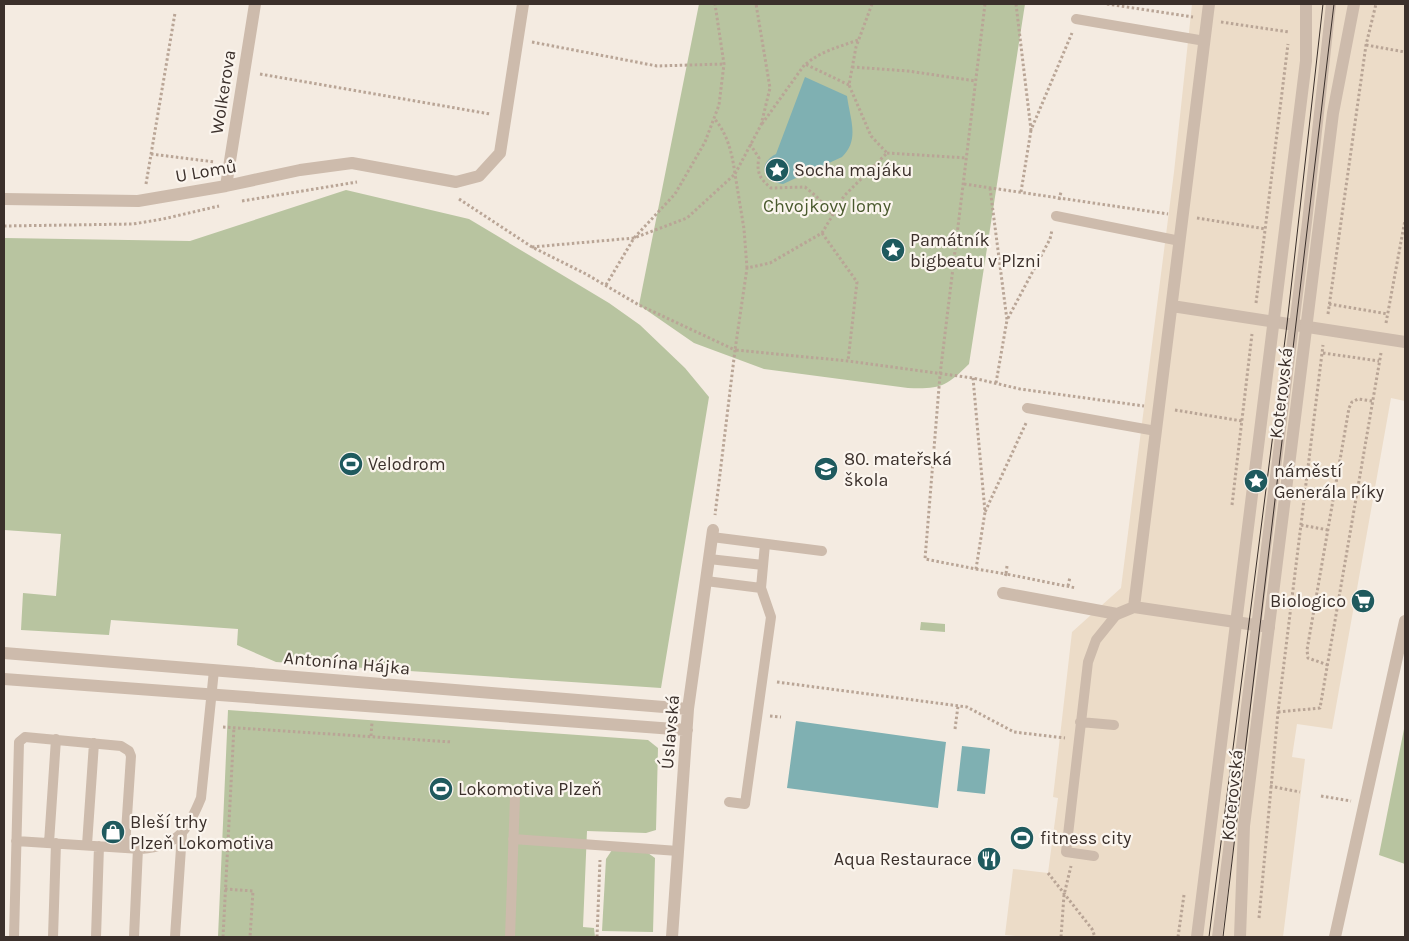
<svg xmlns="http://www.w3.org/2000/svg" width="1409" height="941" font-family="Karla,sans-serif">
	<rect width="100%" height="100%" fill="#f4ebe1"/>
	<path fill="#b8c4a0" d="M699 4H1025L969 364C946 387 940 389 908 388L764 369 694 343 639 305Z
		M346 190 469 219 609 303 640 325 685 368 709 397 661 688 276 662 237 645 238 629 111 620 109 635 21 630 23 593 56 596 61 534 4 530 5 238 190 241Z
		M921 622 945 624V632L920 630Z
		M228 710 648 740 658 748 656 830 646 833 587 831 583 927 594 928 595 937H218Z
		M1405 724V864L1379 855Z
		M612 850 648 853 655 858 653 932 602 931 606 859Z"/>
	<path fill="#ecdcc8" d="M1192 4H1405V401L1391 398 1332 729 1297 724 1292 757 1305 759 1283 937H1024L1005 935 1013 869 1048 873 1058 798 1053 797 1055 780 1072 632 1121 588 1174 172Z"/>
	<path fill="#7fb0b2" d="M805 77 847 96C850 119 860 140 842 157L783 184C763 181 757 164 776 154Z
		M796 721 946 742 938 808 787 788Z
		M962 746 990 749 985 794 957 791Z"/>
	<g fill="none" stroke-linecap="round" stroke-linejoin="round">
		<path stroke="#b9a596" stroke-width="3" stroke-dasharray="2.5 2.5" stroke-linecap="butt" d="M872 4 856 47 849 85 871 136 887 153 844 196 822 233 770 263 747 268 735 350 848 361 973 378 1020 389 1144 406
			M985 4 940 375 925 559 976 569 985 512
			M1016 4 1031 130 1072 33
			M1107 4 1193 17
			M1221 22 1289 32
			M532 42 657 66 724 64
			M1366 45 1405 52
			M806 64C821 51 839 47 858 40
			M852 67 908 71 976 81
			M260 74 490 114
			M762 124 805 64 849 85
			M750 144 759 158C756 172 760 179 771 188L805 187 816 196 833 215
			M887 153 967 158
			M151 154 215 162
			M146 184 175 13
			M964 184 1168 214
			M990 188 1007 320 1050 239 1052 230
			M1021 192 1031 130
			M459 199 532 247 586 274 639 305 735 350 715 515
			M1059 200 1061 192
			M242 201 357 182
			M1197 218 1266 229
			M4 226 133 224 163 219 219 206
			M822 233 857 282 848 361
			M532 247 634 238 687 218 735 174C732 153 728 135 714 118
			M747 268 744 229 735 174 761 125 770 88 756 4
			M606 285 634 238 675 194 705 142 719 105 724 64 715 4
			M1256 303 1288 44
			M1329 304 1388 314
			M1328 314 1366 45 1376 4
			M1386 323 1405 220
			M1323 353 1379 361
			M973 378 985 512 1026 423
			M996 383 1007 320
			M1175 410 1242 421
			M1232 505 1252 334
			M1301 525 1328 530
			M1007 566 1006 574 1076 588
			M976 569 1006 574 1005 576
			M1068 586 1070 577
			M1328 665 1308 658 1307 650 1349 408 1352 402 1358 399 1372 401
			M777 682 967 707 1014 732 1065 738
			M1278 712 1320 708 1381 353
			M770 716 781 717
			M223 727 452 742
			M955 729 958 706
			M371 736 372 722
			M1270 786 1300 792
			M1321 796 1351 801
			M1048 873 1092 929 1095 937
			M225 889 253 891 250 937
			M1259 918 1278 712 1323 345
			M223 937 234 727
			M597 937 600 860
			M1061 937 1064 895 1071 866
			M1178 937 1184 895"/>
		<path stroke="#cdbbac" stroke-width="10" d="M1076 19 1205 41
			M1056 216 1180 241
			M1027 408 1156 431
			M712 537 822 551
			M709 559 763 565
			M706 581 761 588
			M1080 722 1114 725
			M729 802 745 804 771 617 761 588 765 544
			M513 839 678 851
			M16 841 141 849C178 846 188 830 201 798L214 670
			M49 843 56 739
			M87 845 94 743
			M1094 856 1066 852 1088 662 1096 640 1117 614
			M14 937 19 742 25 737 121 746 129 751 131 756 125 847
			M53 937 56 843
			M96 937 99 846
			M134 937 138 848
			M175 937 182 833
			M510 937 515 797
			M1217 937 1307 222 1331 4"/>
		<path stroke="#cdbbac" stroke-width="12" d="M226 186 255 4
			M4 199 138 201 226 186 300 170 352 163 456 182 479 176 500 153 523 4
			M1172 306 1405 342
			M1003 593 1117 614 1134 607 1269 627
			M1134 607 1209 4
			M4 653 688 709
			M4 679 687 730
			M672 937 688 709 713 530
			M1335 937 1405 621"/>
		<path stroke="#cdbbac" stroke-width="12" d="M1197 937 1306 61V4
			M1240 937 1244 826 1333 113 1354 4"/>
		<path stroke="#3b302b" stroke-width="1" d="M1209 937 1287 324 1323 4
			M1223 937 1334 4"/>
	</g>
	<defs>
		<g id="sight-disc" transform="scale(1.25)"><circle r="9.5" fill="#1f5a5e" stroke="#fbf5ee"/><path d="M0-6L1.8-2.2L6-1.7L2.9 1.2L3.7 5.4L0 3.3L-3.7 5.4L-2.9 1.2L-6-1.7L-1.8-2.2Z" fill="#fff"/></g>
		<g id="stadium-disc" transform="scale(1.25)"><circle r="9.5" fill="#1f5a5e" stroke="#fbf5ee"/><path d="M0-5a6.5 5 0 1 0 0 10a6.5 5 0 1 0 0-10ZM-3.5-1.8h7v3.6h-7Z" fill="#fff"/></g>
		<g id="school-disc" transform="scale(1.25)"><circle r="9.5" fill="#1f5a5e" stroke="#fbf5ee"/><path d="M0-5L7-2L0 1L-7-2ZM-4 1L0 2.5L4 1V4Q0 6-4 4Z" fill="#fff"/></g>
		<g id="supermarket-disc" transform="scale(1.25)"><circle r="9.5" fill="#1f5a5e" stroke="#fbf5ee"/><path d="M-6-5.5h2.5l.6 2H6L4.5 2H-2.5L-4.4-4H-6ZM-1.5 3.2a1.3 1.3 0 1 0 .1 0ZM3 3.2a1.3 1.3 0 1 0 .1 0Z" fill="#fff"/></g>
		<g id="shop-disc" transform="scale(1.25)"><circle r="9.5" fill="#1f5a5e" stroke="#fbf5ee"/><path d="M-5-2.5h2.3a2.7 3.5 0 0 1 5.4 0H5L5.5 6h-11ZM-1.5-2.5h3a1.5 2.3 0 0 0-3 0Z" fill="#fff"/></g>
		<g id="restaurant-disc" transform="scale(1.25)"><circle r="9.5" fill="#1f5a5e" stroke="#fbf5ee"/><path d="M-5-6h1v4h1v-4h1v4h1v-4h1v5L-1.5 .5V6h-2V.5L-5-1ZM5-6V6H3V1.5H1.5Q1.5-4 5-6Z" fill="#fff"/></g>
	</defs>
	<g fill-rule="evenodd">
		<use href="#sight-disc" x="777" y="170"/>
		<use href="#sight-disc" x="893" y="250"/>
		<use href="#stadium-disc" x="351" y="464"/>
		<use href="#school-disc" x="826" y="469"/>
		<use href="#sight-disc" x="1256" y="481"/>
		<use href="#supermarket-disc" x="1363" y="601"/>
		<use href="#stadium-disc" x="441" y="789"/>
		<use href="#shop-disc" x="113" y="832"/>
		<use href="#stadium-disc" x="1022" y="838"/>
		<use href="#restaurant-disc" x="989" y="859"/>
	</g>
	<g text-anchor="middle" dominant-baseline="central" stroke-width="4.5" stroke-linejoin="round" paint-order="stroke">
		<g font-size="18" fill="#3b302b" stroke="#fbf5ee">
			<text transform="translate(223 92) rotate(-81)">Wolkerova</text>
			<text transform="translate(206 171) rotate(-10)">U Lomů</text>
			<text transform="translate(1281 393) rotate(-83)">Koterovská</text>
			<text transform="translate(347 663) rotate(5)">Antonína Hájka</text>
			<text transform="translate(670 732) rotate(-85)">Úslavská</text>
			<text transform="translate(1232 795) rotate(-84)">Koterovská</text>
		</g>
		<g font-size="18" fill="#3b302b" stroke="#fbf5ee" text-anchor="start">
			<text x="794" y="170">Socha majáku</text>
			<text x="910" y="240">Památník<tspan x="910" dy="21">bigbeatu v Plzni</tspan></text>
			<text x="844" y="459">80. mateřská<tspan x="844" dy="21">škola</tspan></text>
			<text x="368" y="464">Velodrom</text>
			<text x="1274" y="471">náměstí<tspan x="1274" dy="21">Generála Píky</tspan></text>
			<text x="1346" y="601" text-anchor="end">Biologico</text>
			<text x="458" y="789">Lokomotiva Plzeň</text>
			<text x="130" y="822">Bleší trhy<tspan x="130" dy="21">Plzeň Lokomotiva</tspan></text>
			<text x="1040" y="838">fitness city</text>
			<text x="972" y="859" text-anchor="end">Aqua Restaurace</text>
		</g>
		<g font-size="18" fill="#4a5a2e" stroke="#fbf5ee">
			<text x="827" y="206">Chvojkovy lomy</text>
		</g>
	</g>
	<rect width="1409" height="941" fill="none" stroke="#3b302b" stroke-width="10"/>
</svg>
